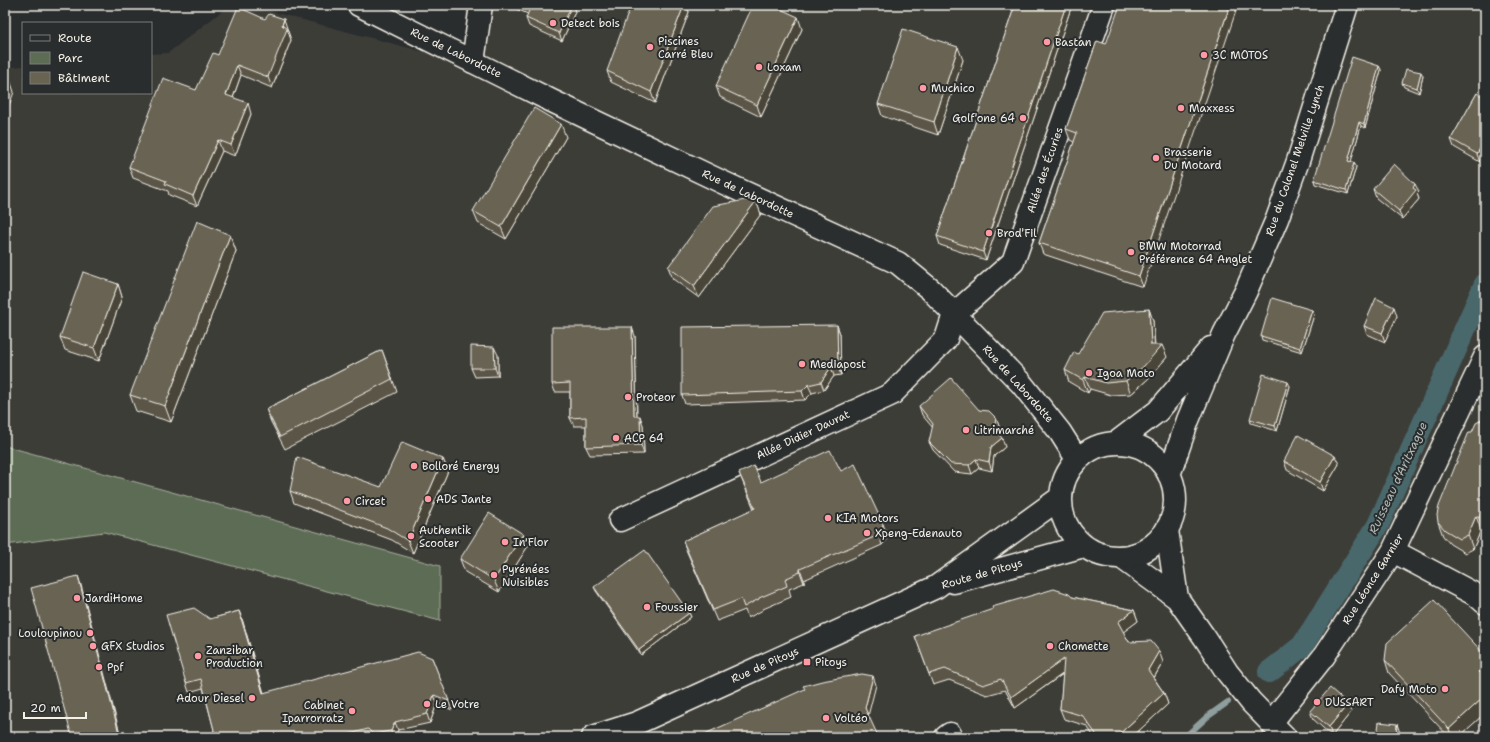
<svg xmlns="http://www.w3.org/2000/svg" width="1490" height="742" font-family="'Shantell Sans',sans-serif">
	<rect width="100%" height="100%" fill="#2a2d2e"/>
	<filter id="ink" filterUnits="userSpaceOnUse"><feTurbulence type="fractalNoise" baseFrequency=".025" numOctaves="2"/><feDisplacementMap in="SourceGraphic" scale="8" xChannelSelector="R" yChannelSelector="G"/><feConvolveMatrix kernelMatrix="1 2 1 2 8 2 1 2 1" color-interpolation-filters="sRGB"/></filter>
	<g filter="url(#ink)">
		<path fill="#3d3d39" d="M230 5H246L466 63V5H1485V737H5V545L104 532 440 621V566L5 446V68L23 66V93H151V54L168 53Z"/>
		<path fill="#5d6d55" stroke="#a8af9e" d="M5 446 440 566V621L104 532 5 545Z"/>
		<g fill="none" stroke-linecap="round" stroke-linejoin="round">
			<path stroke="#8e9f9e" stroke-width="6" d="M1185 737 1207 717 1228 702"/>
			<path stroke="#4a686c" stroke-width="22" d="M1269 672 1302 646 1378 525 1485 284"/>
			<g stroke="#f4f1e8" stroke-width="25">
				<path id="minor" d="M359 5 552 101 722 182 898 263 931 290 1021 383 1060 432 1077 459
					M473 62 481 5
					M954 314 1013 262 1104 5
					M620 520 892 394 946 339 954 314
					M1393 551 1476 595 1485 603
					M1121 557 1177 598 1167 530
					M1177 598 1205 638 1227 672 1251 702 1285 737
					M1271 723 1324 656 1393 551 1485 357
					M946 737 950 734"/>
			</g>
			<g stroke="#f4f1e8" stroke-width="25">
				<path id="tertiary" d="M1116 443 1158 411 1211 348
					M1061 500a57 57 0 1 1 114 0a57 57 0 1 1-114 0Z
					M1169 475 1188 420 1224 334 1246 291 1277 219 1298 161 1347 5
					M954 582 1084 546
					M593 737 637 723 936 587 1060 498"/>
			</g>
			<use href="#minor" stroke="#2a2d2e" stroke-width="22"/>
			<use href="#tertiary" stroke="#2a2d2e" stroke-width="22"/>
		</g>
		<path fill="#5a5547" stroke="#f4f1e8" d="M507 5H573L575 12 562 41 529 26 526 18 528 14Z
			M863 5H875L873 10Z
			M930 5H939L938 8Z
			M1015 5H1072L986 260 940 245 937 236Z
			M687 7 689 12 655 103 611 82 607 71Z
			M802 29 761 117 720 97 716 86Z
			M288 30 287 31 291 40 272 88 241 75 233 98 251 114 235 156 222 151 197 206 169 195 168 191 133 178 129 167 196 90 218 55Z
			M1097 41 1143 287 1043 254 1039 243 1074 142 1070 140 1066 129Z
			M963 60 938 135 882 116 878 104Z
			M1379 66 1381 70 1365 128 1361 126 1351 161 1354 163 1356 167 1348 194 1315 184 1314 180Z
			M1423 76 1419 93 1404 87 1402 83Z
			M1477 93 1480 162 1454 147 1451 139Z
			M566 137 506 239 478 223 473 211Z
			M1373 189 1419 192 1417 194 1419 199 1402 219 1376 198Z
			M756 201 761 214 699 298 673 279 668 267Z
			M230 235 236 251 171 422 136 411 130 395Z
			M118 284 122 297 99 361 65 350 60 337Z
			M1149 309 1153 321 1155 345 1167 357 1148 379 1131 394 1111 395 1090 389 1088 393 1069 382 1065 370 1078 354Z
			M1312 310 1314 315 1302 352 1262 340 1261 336Z
			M1397 316 1385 342 1367 334 1364 326Z
			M837 325 840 334 841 375 834 376 824 390 812 393 805 400 685 404 682 395Z
			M635 336 637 416 643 425 644 454 590 455 586 447V426H574L570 418V392H555L552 384Z
			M382 350 397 392 285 449 271 422 266 409Z
			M498 355V376L475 377 471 368Z
			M1290 386 1277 431 1251 423 1250 419Z
			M919 406 979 410 996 418 999 426 998 434 1005 447 994 456 992 471 979 468 972 474 954 472 933 450 929 442 933 428 922 415Z
			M1485 418V529L1484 532 1481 530 1473 549 1465 553 1450 544 1443 536 1438 522Z
			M443 459 448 471 413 553 392 540 294 503 290 491 381 487Z
			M1284 461 1339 464 1323 491 1287 470Z
			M841 471 887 534 886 541 882 545 804 580V583L789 589 791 597 763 609V610L748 618 745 610 717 621 687 552 683 541 754 509 739 473 761 482Z
			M523 534 528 546 499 592 465 572 460 559Z
			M594 587 689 613 691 617 641 655 596 591Z
			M1072 597 1134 610 1138 621 1123 632 1129 642 1163 662 1154 678 1164 693 1168 704 1132 737H1094L1087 726 1064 719 1060 709 1063 674 1015 708 1005 690 987 695 949 680 933 685 915 636Z
			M239 611 242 619 264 693 432 658 452 710 437 703 430 723 398 730 395 737H212L214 730 203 688 189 692 186 683 210 619Z
			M1485 655V713L1459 737H1449L1389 673 1385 660Z
			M1310 711 1351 712 1332 736 1313 719Z"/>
		<path fill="#4a4539" stroke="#f4f1e8" d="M572 5H573L575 12 562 41 559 33Z
			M684 5H688L687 7 689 12 655 103 651 92Z
			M872 5H875L873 10Z
			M1066 5H1072L986 260 983 252Z
			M1230 5H1238L1143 287 1139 276Z
			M798 17 802 29 761 117 757 105Z
			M284 19 291 40 272 88 268 77Z
			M958 47 963 60 938 135 934 122Z
			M237 65 241 75 230 106 226 95Z
			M1379 66 1381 70 1365 128 1364 124Z
			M1421 72 1423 76 1419 93 1417 88Z
			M10 80 14 92 5 116V92Z
			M248 103 251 114 235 156 231 145Z
			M1359 122 1361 126 1350 165 1348 161Z
			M561 124 566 137 506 239 501 227Z
			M1485 139V153L1480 162 1477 154Z
			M218 140 222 151 197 206 193 196Z
			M1354 163 1356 167 1348 194 1346 190Z
			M1415 184 1419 192 1417 194 1419 199 1402 219 1399 211Z
			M756 201 761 214 699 298 694 286Z
			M230 235 236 251 171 422 165 406Z
			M118 284 122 297 99 361 94 348Z
			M1394 307 1397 316 1385 342 1382 333Z
			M1149 309 1153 321 1155 353 1162 345 1167 357 1148 379 1131 394 1126 381 1151 345Z
			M1312 310 1314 315 1302 352 1300 348Z
			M837 325 840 334 841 375 838 367Z
			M632 327 635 336 637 425 634 416Z
			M494 347 498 355V376L495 368Z
			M831 367 834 376 824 390 821 382Z
			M1085 377 1090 389 1088 393 1083 380Z
			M1288 382 1290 386 1277 431 1275 426Z
			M808 385 812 393 805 400 802 391Z
			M640 416 643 425 644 454 641 445Z
			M996 418 999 426 997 438 994 429Z
			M1002 438 1005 447 994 456 992 471 989 462 991 447Z
			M1335 456 1339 464 1323 491 1320 482Z
			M443 459 448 471 413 553 408 541Z
			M976 459 979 468 972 474 969 465Z
			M1485 504V529L1484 532 1479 518Z
			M1476 516 1481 530 1473 549 1468 535Z
			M883 524 887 534 886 541 882 545 879 535Z
			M523 534 528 546 499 592 494 580Z
			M800 569 804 580V583L800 572Z
			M78 576 81 585 121 737H120Z
			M1134 610 1138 621 1122 633 1118 622Z
			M239 611 242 619 266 702 263 693Z
			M689 613 691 617 641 655 639 650Z
			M1159 651 1163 662 1152 681 1148 670Z
			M1485 658V680L1479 672Z
			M1064 659 1068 670 1015 708 1011 697Z
			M873 676 876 685 868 716 865 708Z
			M1164 693 1168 704 1132 737H1116Z
			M434 695 437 703 430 723 427 714Z
			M1485 696V713L1459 737H1452L1449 729Z
			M1348 704 1351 712 1332 736 1329 727Z
			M395 722 398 730 395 737H393L391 731Z
			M1397 724 1400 733V737H1396Z"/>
		<path fill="#696352" stroke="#f4f1e8" d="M523 5H572L559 33 526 18 530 8Z
			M631 5H684L651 92 607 71Z
			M753 5H772L798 17 757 105 716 86Z
			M1015 5H1066L983 252 937 236Z
			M1120 5H1230L1139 276 1039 243 1077 133 1066 129 1097 41 1106 44Z
			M238 7 265 19 269 14 284 19 282 25 287 29 268 77 237 65 226 95 248 103 231 145 218 140 193 196 165 184 166 181 129 167 163 78 196 90 213 53 218 55Z
			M903 29 958 47 934 122 878 104Z
			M1352 57 1379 66 1364 124 1359 122 1348 161 1354 163 1346 190 1314 180Z
			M1406 69 1421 72 1417 88 1402 83Z
			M5 78 10 80 5 92Z
			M1477 93 1485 98V139L1477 154 1451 139Z
			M534 108 561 124 501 227 473 211Z
			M1394 164 1415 184 1413 188 1416 190 1399 211 1373 189Z
			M751 199 756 201 694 286 668 267 713 206Z
			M197 221 230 235 165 406 130 395Z
			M83 272 118 284 94 348 60 337Z
			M1272 298 1312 310 1300 348 1261 336Z
			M1376 298 1394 307 1382 333 1364 326Z
			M1149 309 1151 345H1162L1144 366 1126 381 1106 383 1085 377 1083 380 1065 370 1074 352 1078 354 1102 313Z
			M837 325 838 367H831L821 382 808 385 802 391 682 395V327Z
			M552 327H632L634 416H640L641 445 586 447V417L570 418V383L552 384Z
			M471 346 494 347 495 368H471Z
			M382 350 392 379 280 437 266 409Z
			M1263 374 1288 382 1275 426 1250 419Z
			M951 378 979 410 989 411 996 418 994 429 1002 438 991 447 989 462 976 459 969 465 951 464 929 442 933 424 919 406Z
			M1485 418V504L1479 518 1476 516 1468 535 1460 539 1445 530 1438 522 1437 515 1439 506 1469 432H1472L1476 423Z
			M1298 435 1335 456 1320 482 1284 461Z
			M402 442 443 459 408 541 387 528 290 491 297 457 381 487Z
			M830 450 841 471 855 464 883 524 882 530 879 535 800 569V572L785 579 787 586 759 598V599L744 607 741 599 713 610 683 541 755 508 739 473 754 466 761 482Z
			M489 513 523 534 494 580 460 559Z
			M645 550 689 613 639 650 594 587Z
			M78 576 120 737H72L31 588Z
			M1054 589 1069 594 1072 597 1134 610 1118 622 1129 642 1151 641 1159 651 1148 670 1164 693 1116 737H1098L1083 716 1060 709 1064 659 1011 697 1001 679 983 685 945 669 929 674 915 636 993 609 992 607Z
			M1434 600 1485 655V658L1479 672 1485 674V696L1449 729 1385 660 1387 643Z
			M194 608 210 619 239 611 263 693 418 652 432 658 449 701 434 695 427 714 395 722 391 731 373 734 368 729 339 737H212L214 730 201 679 186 683 166 615Z
			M862 674 873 676 865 708 878 736 877 737H698L805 689 803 686 822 681Z
			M1330 688 1348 704 1329 727 1310 711Z
			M1379 722 1397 724 1396 737H1377Z"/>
	</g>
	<g fill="#ff9aa2" stroke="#2a2d2e" stroke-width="1.5">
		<circle cx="553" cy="23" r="4"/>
		<circle cx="1047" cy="42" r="4"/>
		<circle cx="650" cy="47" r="4"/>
		<circle cx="1204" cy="55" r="4"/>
		<circle cx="759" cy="67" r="4"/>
		<circle cx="923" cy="88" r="4"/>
		<circle cx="1181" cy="108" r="4"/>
		<circle cx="1023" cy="118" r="4"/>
		<circle cx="1156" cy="158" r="4"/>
		<circle cx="989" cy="233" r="4"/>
		<circle cx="1131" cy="252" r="4"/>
		<circle cx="802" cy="364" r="4"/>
		<circle cx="1089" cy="373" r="4"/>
		<circle cx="628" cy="397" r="4"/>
		<circle cx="966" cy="430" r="4"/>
		<circle cx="616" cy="438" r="4"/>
		<circle cx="414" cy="466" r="4"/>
		<circle cx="428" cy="499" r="4"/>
		<circle cx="347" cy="501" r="4"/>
		<circle cx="828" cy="518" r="4"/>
		<circle cx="867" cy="533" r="4"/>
		<circle cx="411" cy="536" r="4"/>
		<circle cx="505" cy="542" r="4"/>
		<circle cx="494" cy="575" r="4"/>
		<circle cx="77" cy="598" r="4"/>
		<circle cx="647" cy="607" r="4"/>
		<circle cx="90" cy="633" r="4"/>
		<circle cx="93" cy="646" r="4"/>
		<circle cx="1050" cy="646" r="4"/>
		<circle cx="198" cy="656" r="4"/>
		<rect x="803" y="658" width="8" height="8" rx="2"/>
		<circle cx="99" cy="667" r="4"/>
		<circle cx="1445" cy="689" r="4"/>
		<circle cx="252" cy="698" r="4"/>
		<circle cx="1317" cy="702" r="4"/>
		<circle cx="427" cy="704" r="4"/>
		<circle cx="352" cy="711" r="4"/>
		<circle cx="826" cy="718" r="4"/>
	</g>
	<g text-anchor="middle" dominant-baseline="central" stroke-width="4" stroke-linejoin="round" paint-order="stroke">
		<g font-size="11" fill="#f4f1e8" stroke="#2a2d2e" text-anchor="start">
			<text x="561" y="23">Detect bois</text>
			<text x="658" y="41">Piscines<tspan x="658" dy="13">Carré Bleu</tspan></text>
			<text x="1055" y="42">Bastan</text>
			<text x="1212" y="55">3C MOTOS</text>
			<text x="767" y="67">Loxam</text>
			<text x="931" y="88">Muchico</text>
			<text x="1189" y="108">Maxxess</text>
			<text x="1015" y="118" text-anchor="end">Golf'one 64</text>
			<text x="1164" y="152">Brasserie<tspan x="1164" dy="13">Du Motard</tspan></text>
			<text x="997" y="233">Brod'Fil</text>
			<text x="1139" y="246">BMW Motorrad<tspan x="1139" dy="13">Préférence 64 Anglet</tspan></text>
			<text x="810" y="364">Mediapost</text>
			<text x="1097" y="373">Igoa Moto</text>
			<text x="636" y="397">Proteor</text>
			<text x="974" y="430">Litrimarché</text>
			<text x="624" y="438">ACP 64</text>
			<text x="422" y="466">Bolloré Energy</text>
			<text x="436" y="499">ADS Jante</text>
			<text x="355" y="501">Circet</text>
			<text x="836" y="518">KIA Motors</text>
			<text x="419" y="530">Authentik<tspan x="419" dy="13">Scooter</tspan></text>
			<text x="875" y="533">Xpeng-Edenauto</text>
			<text x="513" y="542">In'Flor</text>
			<text x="502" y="569">Pyrénées<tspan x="502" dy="13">Nuisibles</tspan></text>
			<text x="85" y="598">JardiHome</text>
			<text x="655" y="607">Foussier</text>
			<text x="82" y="633" text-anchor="end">Louloupinou</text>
			<text x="101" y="646">GFX Studios</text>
			<text x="1058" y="646">Chomette</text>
			<text x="206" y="650">Zanzibar<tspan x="206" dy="13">Production</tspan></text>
			<text x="815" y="662">Pitoys</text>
			<text x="107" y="667">Ppf</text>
			<text x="1437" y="689" text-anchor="end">Dafy Moto</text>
			<text x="244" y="698" text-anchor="end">Adour Diesel</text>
			<text x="1325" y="702">DUSSART</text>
			<text x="435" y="704">Le Votre</text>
			<text x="344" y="705" text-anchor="end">Cabinet<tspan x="344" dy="13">Iparrorratz</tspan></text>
			<text x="834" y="718">Voltéo</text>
		</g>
		<g font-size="11" fill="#f4f1e8" stroke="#2a2d2e">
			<text transform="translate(456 53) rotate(26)">Rue de Labordotte</text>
			<text transform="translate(1295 160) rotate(-71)">Rue du Colonel Melville Lynch</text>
			<text transform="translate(1045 170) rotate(-71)">Allée des Écuries</text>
			<text transform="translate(748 194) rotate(25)">Rue de Labordotte</text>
			<text transform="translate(1018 384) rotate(48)">Rue de Labordotte</text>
			<text transform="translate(803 435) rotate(-25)">Allée Didier Daurat</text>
			<text transform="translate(982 574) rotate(-16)">Route de Pitoys</text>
			<text transform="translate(1373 579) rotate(-58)">Rue Léonce Garnier</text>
			<text transform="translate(765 665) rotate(-24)">Rue de Pitoys</text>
		</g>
		<g font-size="12" font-style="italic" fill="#b0bab6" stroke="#2a2d2e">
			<text transform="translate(1398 478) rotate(-65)">Ruisseau d'Aritxague</text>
		</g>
	</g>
	<rect width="1490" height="742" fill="none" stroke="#2a2d2e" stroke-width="20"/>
	<rect x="10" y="10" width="1470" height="722" fill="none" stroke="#f4f1e8" stroke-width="1.5" filter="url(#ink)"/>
	<rect x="22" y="22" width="130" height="72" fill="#2a2d2e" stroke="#7b7b78"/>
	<rect x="30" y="35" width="20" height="6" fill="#2a2d2e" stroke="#7b7b78"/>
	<text x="58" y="42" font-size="12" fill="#f4f1e8">Route</text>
	<rect x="30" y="52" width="20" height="12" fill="#5d6d55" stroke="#7b7b78"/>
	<text x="58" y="62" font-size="12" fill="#f4f1e8">Parc</text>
	<rect x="30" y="72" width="20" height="12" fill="#696352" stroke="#7b7b78"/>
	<text x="58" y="82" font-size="12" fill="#f4f1e8">Bâtiment</text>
	<path d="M24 712v6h62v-6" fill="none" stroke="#f4f1e8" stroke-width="2"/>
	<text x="30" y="712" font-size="12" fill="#f4f1e8" stroke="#2a2d2e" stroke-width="3" paint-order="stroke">20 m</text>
</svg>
